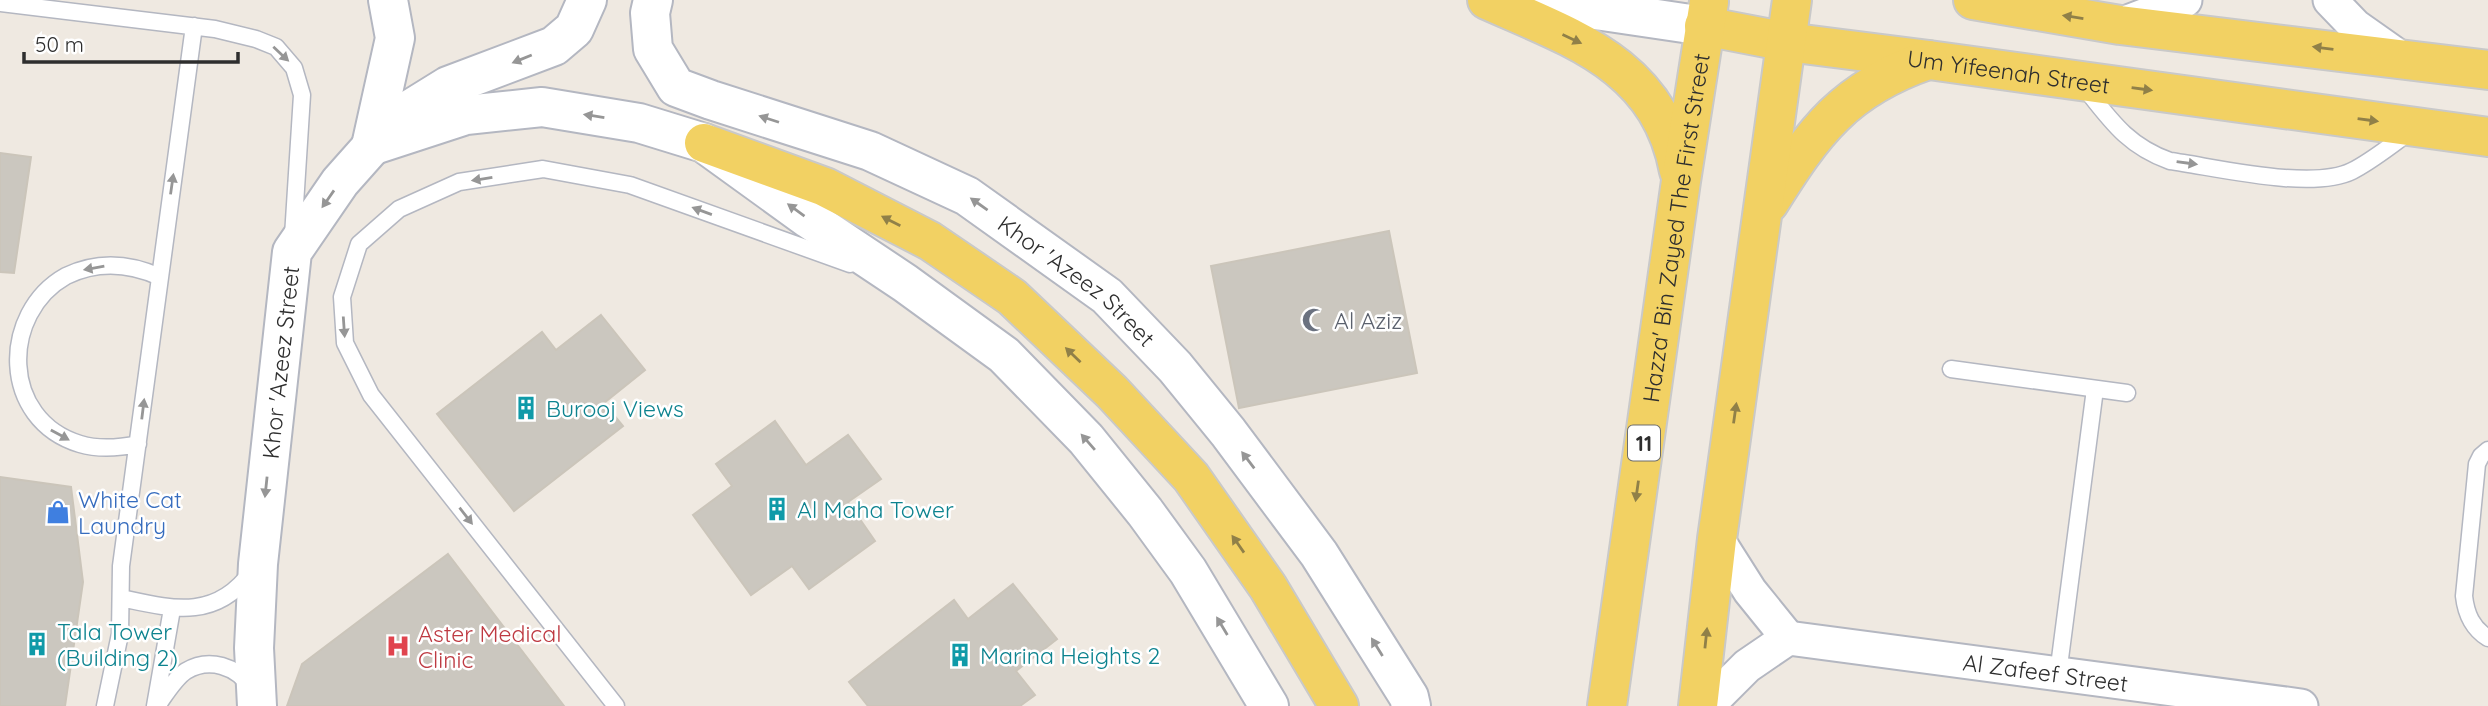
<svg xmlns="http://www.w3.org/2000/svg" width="2488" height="706" font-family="Quicksand,sans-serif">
	<rect width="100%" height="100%" fill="#efe9e1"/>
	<path fill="#cbc7bf" stroke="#cbc5ba" stroke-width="2" d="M0 153 31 157 14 273 0 272Z
		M1389 231 1417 373 1239 408 1211 266Z
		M601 315 645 370 604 403 623 426 514 511 437 414 542 332 556 350Z
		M775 421 806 465 848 435 881 479 848 502 875 541 809 589 792 566 751 595 693 515 732 486 716 464Z
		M0 477 71 487 83 582 65 706H0Z
		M448 554 564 706H287L302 664Z
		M1013 584 1057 639 1016 671 1035 695 1020 706H868L849 682 954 600 968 619Z"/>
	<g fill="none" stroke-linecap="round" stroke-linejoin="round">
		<g stroke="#b4b7c1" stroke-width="19">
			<path id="lane" d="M0 3 215 29 256 39 276 47 294 68 302 95 293 236
				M2085 88C2111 121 2128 146 2170 161 2215 167 2312 191 2352 171 2372 161 2391 145 2410 132
				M1951 369 2127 393
				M138 444C119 448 100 450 80 444 0 420 0 313 66 276 97 261 129 263 160 277
				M2488 450 2481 456 2477 464 2464 596C2466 614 2472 628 2488 638
				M121 598C172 609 216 621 252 571
				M2058 674 2095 389
				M105 706 120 634 121 566 194 26
				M155 706 172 609
				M157 706C165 695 175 678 186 671 209 657 237 666 251 688
				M616 706 371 395 345 343 342 297 359 244 399 209 459 182 543 169 630 185 850 264"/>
		</g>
		<g stroke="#b4b7c1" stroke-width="37">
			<g id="street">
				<path d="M2330 0 2355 26 2399 57"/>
				<path d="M2120 25 2185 0"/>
				<path d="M1717 539 1750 591 1788 638"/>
				<path id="s1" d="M1707 706 1747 666 1788 638 2301 706"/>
			</g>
		</g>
		<g stroke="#b4b7c1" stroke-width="42">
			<g id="secondary">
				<path id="s2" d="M653 0 650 13 653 49 676 87 711 100 870 151 967 196 1107 296 1175 367 1228 432 1319 554 1409 697 1411 706"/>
				<path d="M1528 0 1704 26"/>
				<path d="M371 146 466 115 542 107 639 123 704 143 809 219 905 283 1004 355 1086 439 1145 512 1188 571 1269 706"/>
				<path d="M371 146 395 38 388 0"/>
				<path id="s3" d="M257 706 254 648 258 564 292 252 340 182 388 128 406 112 448 86 554 46 574 29 587 0"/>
			</g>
		</g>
		<g stroke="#c9c9c9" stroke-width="42">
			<g id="primary">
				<path d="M1487 0C1574 39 1659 65 1679 171"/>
				<path d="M1973 0 2120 25 2488 70"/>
				<path id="s4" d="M1704 26 1787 42 1929 60 2488 137"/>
				<path d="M704 143 825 187 930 241 1012 297 1112 392 1191 477 1268 587 1339 706"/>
				<path d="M1769 203C1814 131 1844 89 1928 60"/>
				<path id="s5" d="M1607 706 1681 181 1709 2"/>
				<path d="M1698 706 1717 539 1792 0"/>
			</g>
		</g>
		<use href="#lane" stroke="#fff" stroke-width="16"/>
		<use href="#street" stroke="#fff" stroke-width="33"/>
		<use href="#secondary" stroke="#fff" stroke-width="38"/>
		<use href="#primary" stroke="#f2d163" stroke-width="38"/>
	</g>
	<defs><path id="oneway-solid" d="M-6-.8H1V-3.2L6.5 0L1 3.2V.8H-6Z" transform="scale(1.75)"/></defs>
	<g fill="#908048">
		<use href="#oneway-solid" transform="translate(2073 17) rotate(-171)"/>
		<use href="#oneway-solid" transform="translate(1572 39) rotate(25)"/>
		<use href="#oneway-solid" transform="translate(2323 48) rotate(-173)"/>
		<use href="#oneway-solid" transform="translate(2142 89) rotate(8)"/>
		<use href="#oneway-solid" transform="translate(2368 120) rotate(8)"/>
		<use href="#oneway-solid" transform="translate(891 221) rotate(-153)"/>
		<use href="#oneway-solid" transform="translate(1073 355) rotate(-136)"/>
		<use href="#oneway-solid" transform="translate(1735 413) rotate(-82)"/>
		<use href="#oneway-solid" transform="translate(1637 491) rotate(98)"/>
		<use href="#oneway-solid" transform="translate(1238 544) rotate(-125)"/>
		<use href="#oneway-solid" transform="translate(1706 638) rotate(-84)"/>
	</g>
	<g fill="#969696">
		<use href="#oneway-solid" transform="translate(281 54) rotate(43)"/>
		<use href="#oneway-solid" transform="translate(522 59) rotate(158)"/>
		<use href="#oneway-solid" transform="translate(594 116) rotate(-171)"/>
		<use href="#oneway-solid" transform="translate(769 119) rotate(-162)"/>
		<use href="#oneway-solid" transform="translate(2187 163) rotate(8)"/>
		<use href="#oneway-solid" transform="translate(482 179) rotate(171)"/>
		<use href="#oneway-solid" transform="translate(172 184) rotate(-82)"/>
		<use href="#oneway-solid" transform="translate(328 199) rotate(125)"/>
		<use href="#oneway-solid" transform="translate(979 204) rotate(-145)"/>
		<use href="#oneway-solid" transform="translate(796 210) rotate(-144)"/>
		<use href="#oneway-solid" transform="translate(702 211) rotate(-160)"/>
		<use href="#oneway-solid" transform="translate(94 268) rotate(170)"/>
		<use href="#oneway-solid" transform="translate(344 327) rotate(86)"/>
		<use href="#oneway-solid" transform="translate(143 409) rotate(-83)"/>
		<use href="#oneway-solid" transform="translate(60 435) rotate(29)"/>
		<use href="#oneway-solid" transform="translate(1088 442) rotate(-131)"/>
		<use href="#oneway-solid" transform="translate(1248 460) rotate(-127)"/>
		<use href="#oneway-solid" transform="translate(266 487) rotate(96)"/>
		<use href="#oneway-solid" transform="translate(466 516) rotate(52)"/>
		<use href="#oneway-solid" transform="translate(1222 626) rotate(-121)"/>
		<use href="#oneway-solid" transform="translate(1377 647) rotate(-122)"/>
	</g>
	<defs>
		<g id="mosque-bare" transform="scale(1.89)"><path d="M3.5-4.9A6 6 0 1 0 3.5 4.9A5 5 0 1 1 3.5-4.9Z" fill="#6b7280" stroke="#fff" stroke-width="2.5" paint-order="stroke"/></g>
		<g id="building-bare" transform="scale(1.89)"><path d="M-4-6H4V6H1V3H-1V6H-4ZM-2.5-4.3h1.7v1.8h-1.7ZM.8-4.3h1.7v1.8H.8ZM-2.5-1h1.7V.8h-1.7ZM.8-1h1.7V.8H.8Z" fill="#0f9aa8" stroke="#fff" stroke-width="2.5" paint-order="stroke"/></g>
		<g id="shop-bare" transform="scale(1.89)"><path d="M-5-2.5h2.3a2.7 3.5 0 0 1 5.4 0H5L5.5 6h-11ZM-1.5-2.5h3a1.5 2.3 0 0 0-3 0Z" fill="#3f7fe0" stroke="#fff" stroke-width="2.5" paint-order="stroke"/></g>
		<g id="hospital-bare" transform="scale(1.89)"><path d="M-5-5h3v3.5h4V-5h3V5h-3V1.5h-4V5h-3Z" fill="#e0444e" stroke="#fff" stroke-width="2.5" paint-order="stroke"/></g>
	</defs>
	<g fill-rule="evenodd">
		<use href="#mosque-bare" x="1314" y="320"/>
		<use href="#building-bare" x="526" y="408"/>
		<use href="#building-bare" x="777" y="509"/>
		<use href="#shop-bare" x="58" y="512"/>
		<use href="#building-bare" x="37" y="644"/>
		<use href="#hospital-bare" x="398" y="646"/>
		<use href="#building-bare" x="960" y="655"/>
	</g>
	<g text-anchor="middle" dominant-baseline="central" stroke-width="5" stroke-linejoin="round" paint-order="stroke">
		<rect fill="#fff" stroke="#6d6d6d" stroke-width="2" x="1628" y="425.5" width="32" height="35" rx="5"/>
		<g font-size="21" font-weight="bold" fill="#2e2e2e">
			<text x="1644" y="443">11</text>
		</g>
		<g font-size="23" fill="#2e2e2e" stroke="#fff">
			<text stroke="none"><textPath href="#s4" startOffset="308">Um Yifeenah Street</textPath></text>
			<text stroke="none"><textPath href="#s5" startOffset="483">Hazza' Bin Zayed The First Street</textPath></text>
			<text stroke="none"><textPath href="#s2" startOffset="544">Khor 'Azeez Street</textPath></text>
			<text stroke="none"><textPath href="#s3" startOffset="345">Khor 'Azeez Street</textPath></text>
			<text stroke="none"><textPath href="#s1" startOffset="366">Al Zafeef Street</textPath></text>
		</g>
		<g font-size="23" fill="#5b616d" stroke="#fff" text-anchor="start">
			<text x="1334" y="320">Al Aziz</text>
		</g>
		<g font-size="23" fill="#0d838f" stroke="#fff" text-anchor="start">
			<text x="546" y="408">Burooj Views</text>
			<text x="797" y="509">Al Maha Tower</text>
			<text x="57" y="631">Tala Tower<tspan x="57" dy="26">(Building 2)</tspan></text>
			<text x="980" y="655">Marina Heights 2</text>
		</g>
		<g font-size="23" fill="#366cbe" stroke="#fff" text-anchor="start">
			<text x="78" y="499">White Cat<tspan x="78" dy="26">Laundry</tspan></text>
		</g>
		<g font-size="23" fill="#be3a42" stroke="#fff" text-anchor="start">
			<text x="418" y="633">Aster Medical<tspan x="418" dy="26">Clinic</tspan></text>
		</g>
	</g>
	<path d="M24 52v10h214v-10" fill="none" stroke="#2e2e2e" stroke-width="3.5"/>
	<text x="35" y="52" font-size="21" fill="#2e2e2e" stroke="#ffffff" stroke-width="5" paint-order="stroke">50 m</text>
</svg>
